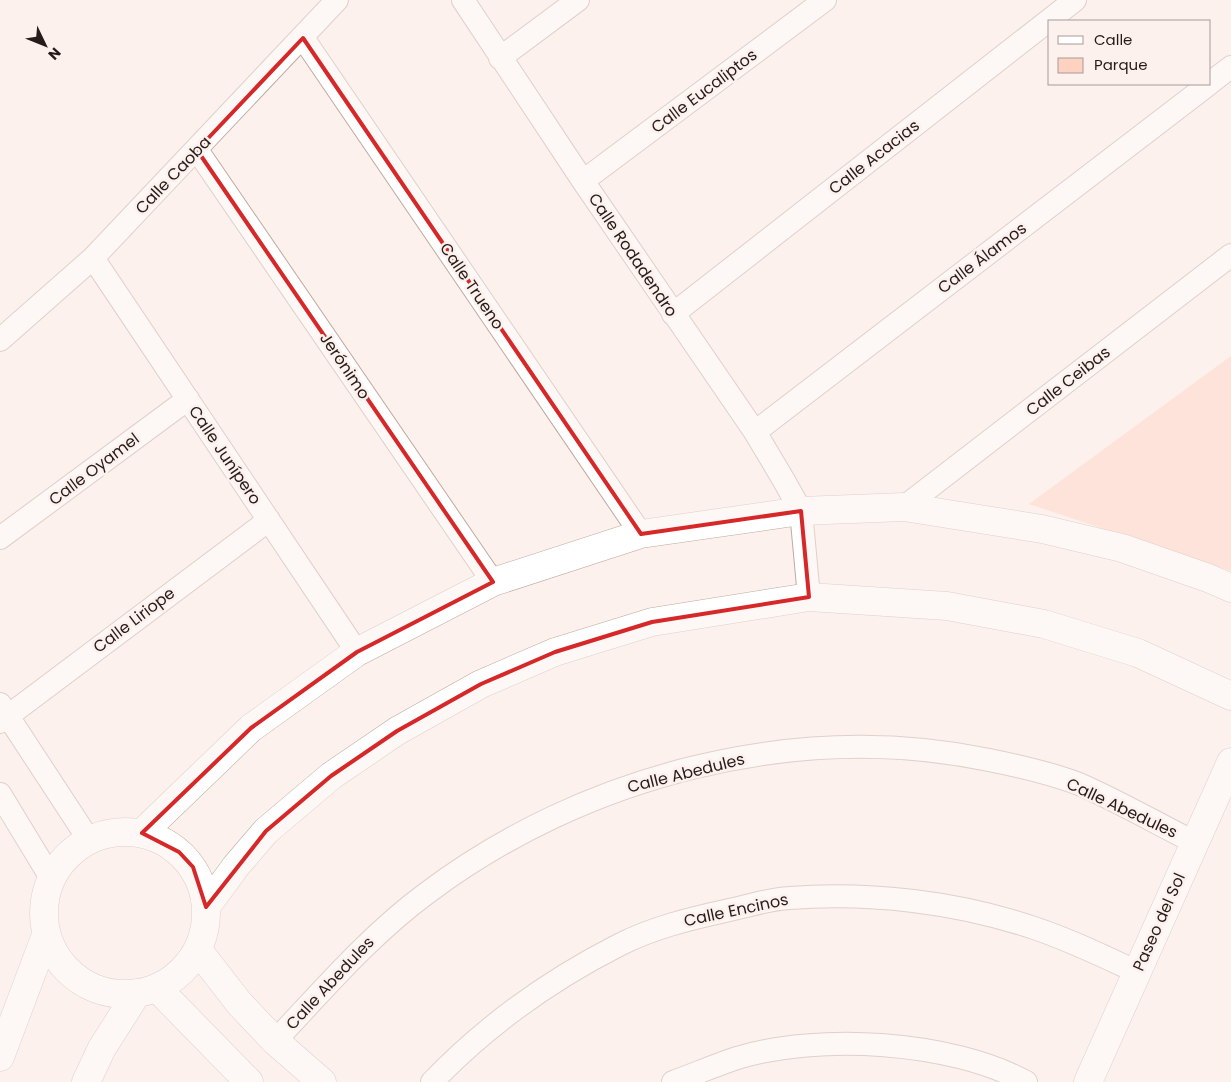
<svg xmlns="http://www.w3.org/2000/svg" width="1231" height="1082" font-family="Poppins,sans-serif">
	<rect width="100%" height="100%" fill="#fcf1ed"/>
	<path fill="#fed2c1" d="M1231 356V571L1029 504Z"/>
	<g fill="none" stroke-linecap="round" stroke-linejoin="round">
		<g stroke="#c1a99f" stroke-width="24">
			<path id="minor" d="M463 0 583 181 755 432 783 479 801 511 809 597
				M303 38 641 534
				M500 58 578 0
				M1210 83 1231 67
				M197 150 493 582
				M583 181 825 0
				M93 258 357 652
				M673 314 1075 0
				M0 340 93 258 337 0
				M755 432 1209 84
				M904 507 1231 255
				M0 538 188 399
				M0 704 89 840
				M0 722 269 520
				M0 794 51 878
				M275 1041C324 989 370 935 427 893 584 775 796 720 989 760 1019 766 1050 773 1079 784 1118 801 1156 823 1194 842
				M432 1082C485 1027 550 980 619 945 652 928 689 919 725 911 746 907 768 899 789 898 871 892 957 902 1034 928 1070 940 1103 956 1137 972
				M673 1082C695 1074 716 1065 737 1058 819 1033 951 1041 1026 1082"/>
		</g>
		<g stroke="#c1a99f" stroke-width="29">
			<path id="tertiary" d="M44 913a81 81 0 1 1 162 0a81 81 0 1 1-162 0Z
				M142 833 251 728 357 652 493 582 641 534 801 511 904 507 1042 529 1122 548 1208 578 1231 588
				M206 907 236 866 266 831 331 776 397 731 481 684 555 652 652 622 809 597 947 606 1044 624 1138 653 1231 696
				M198 950 239 1003 275 1041 322 1082
				M157 988 249 1082
				M0 1057 46 935
				M86 1082 102 1048 137 993
				M1088 1082 1231 762"/>
		</g>
		<use href="#minor" stroke="#fff" stroke-width="22"/>
		<use href="#tertiary" stroke="#fff" stroke-width="28"/>
	</g>
	<path d="M0 0H1231V1082H0ZM303 38 641 534 801 511 809 597 652 622 555 652 481 684 397 731 331 776 266 831 206 907 193 867 179 852 142 833 251 728 357 652 493 582 197 150Z" fill="#fcf1ed" fill-opacity=".55" fill-rule="evenodd"/>
	<path fill="none" stroke="#d62828" stroke-width="4" stroke-linejoin="round" d="M303 38 641 534 801 511 809 597 652 622 555 652 481 684 397 731 331 776 266 831 206 907 193 867 179 852 142 833 251 728 357 652 493 582 197 150Z"/>
	<g text-anchor="middle" dominant-baseline="central" stroke-width="5" stroke-linejoin="round" paint-order="stroke">
		<g font-size="16" fill="#251b18" stroke="#fcf1ed">
			<text transform="translate(704 91) rotate(-37)">Calle Eucaliptos</text>
			<text transform="translate(874 157) rotate(-38)">Calle Acacias</text>
			<text transform="translate(173 175) rotate(-46)">Calle Caoba</text>
			<text transform="translate(633 255) rotate(56)">Calle Rodadendro</text>
			<text transform="translate(982 258) rotate(-37)">Calle Álamos</text>
			<text transform="translate(472 286) rotate(56)">Calle Trueno</text>
			<text transform="translate(345 366) rotate(56)">Jerónimo</text>
			<text transform="translate(1068 381) rotate(-38)">Calle Ceibas</text>
			<text transform="translate(225 455) rotate(56)">Calle Junípero</text>
			<text transform="translate(94 469) rotate(-37)">Calle Oyamel</text>
			<text transform="translate(134 620) rotate(-37)">Calle Liriope</text>
			<text transform="translate(686 773) rotate(-14)">Calle Abedules</text>
			<text transform="translate(1122 808) rotate(25)">Calle Abedules</text>
			<text transform="translate(736 910) rotate(-12)">Calle Encinos</text>
			<text transform="translate(1159 922) rotate(-66)">Paseo del Sol</text>
			<text transform="translate(330 983) rotate(-47)">Calle Abedules</text>
		</g>
	</g>
	<rect x="1048" y="20" width="162" height="65" fill="#fcf1ed" stroke="#a69b98"/>
	<rect x="1058" y="36" width="25" height="8" fill="#ffffff" stroke="#a69b98"/>
	<text x="1094" y="45" font-size="15" fill="#251b18">Calle</text>
	<rect x="1058" y="58" width="25" height="15" fill="#fed2c1" stroke="#a69b98"/>
	<text x="1094" y="70" font-size="15" fill="#251b18">Parque</text>
	<g transform="translate(45 45) rotate(133)" stroke="#fcf1ed" stroke-width="4" paint-order="stroke">
	<path d="M0-4L9 19L0 12L-9 19Z" fill="#251b18"/>
	<text y="-8" font-size="14" font-weight="bold" text-anchor="middle" fill="#251b18">N</text>
	</g>
</svg>
